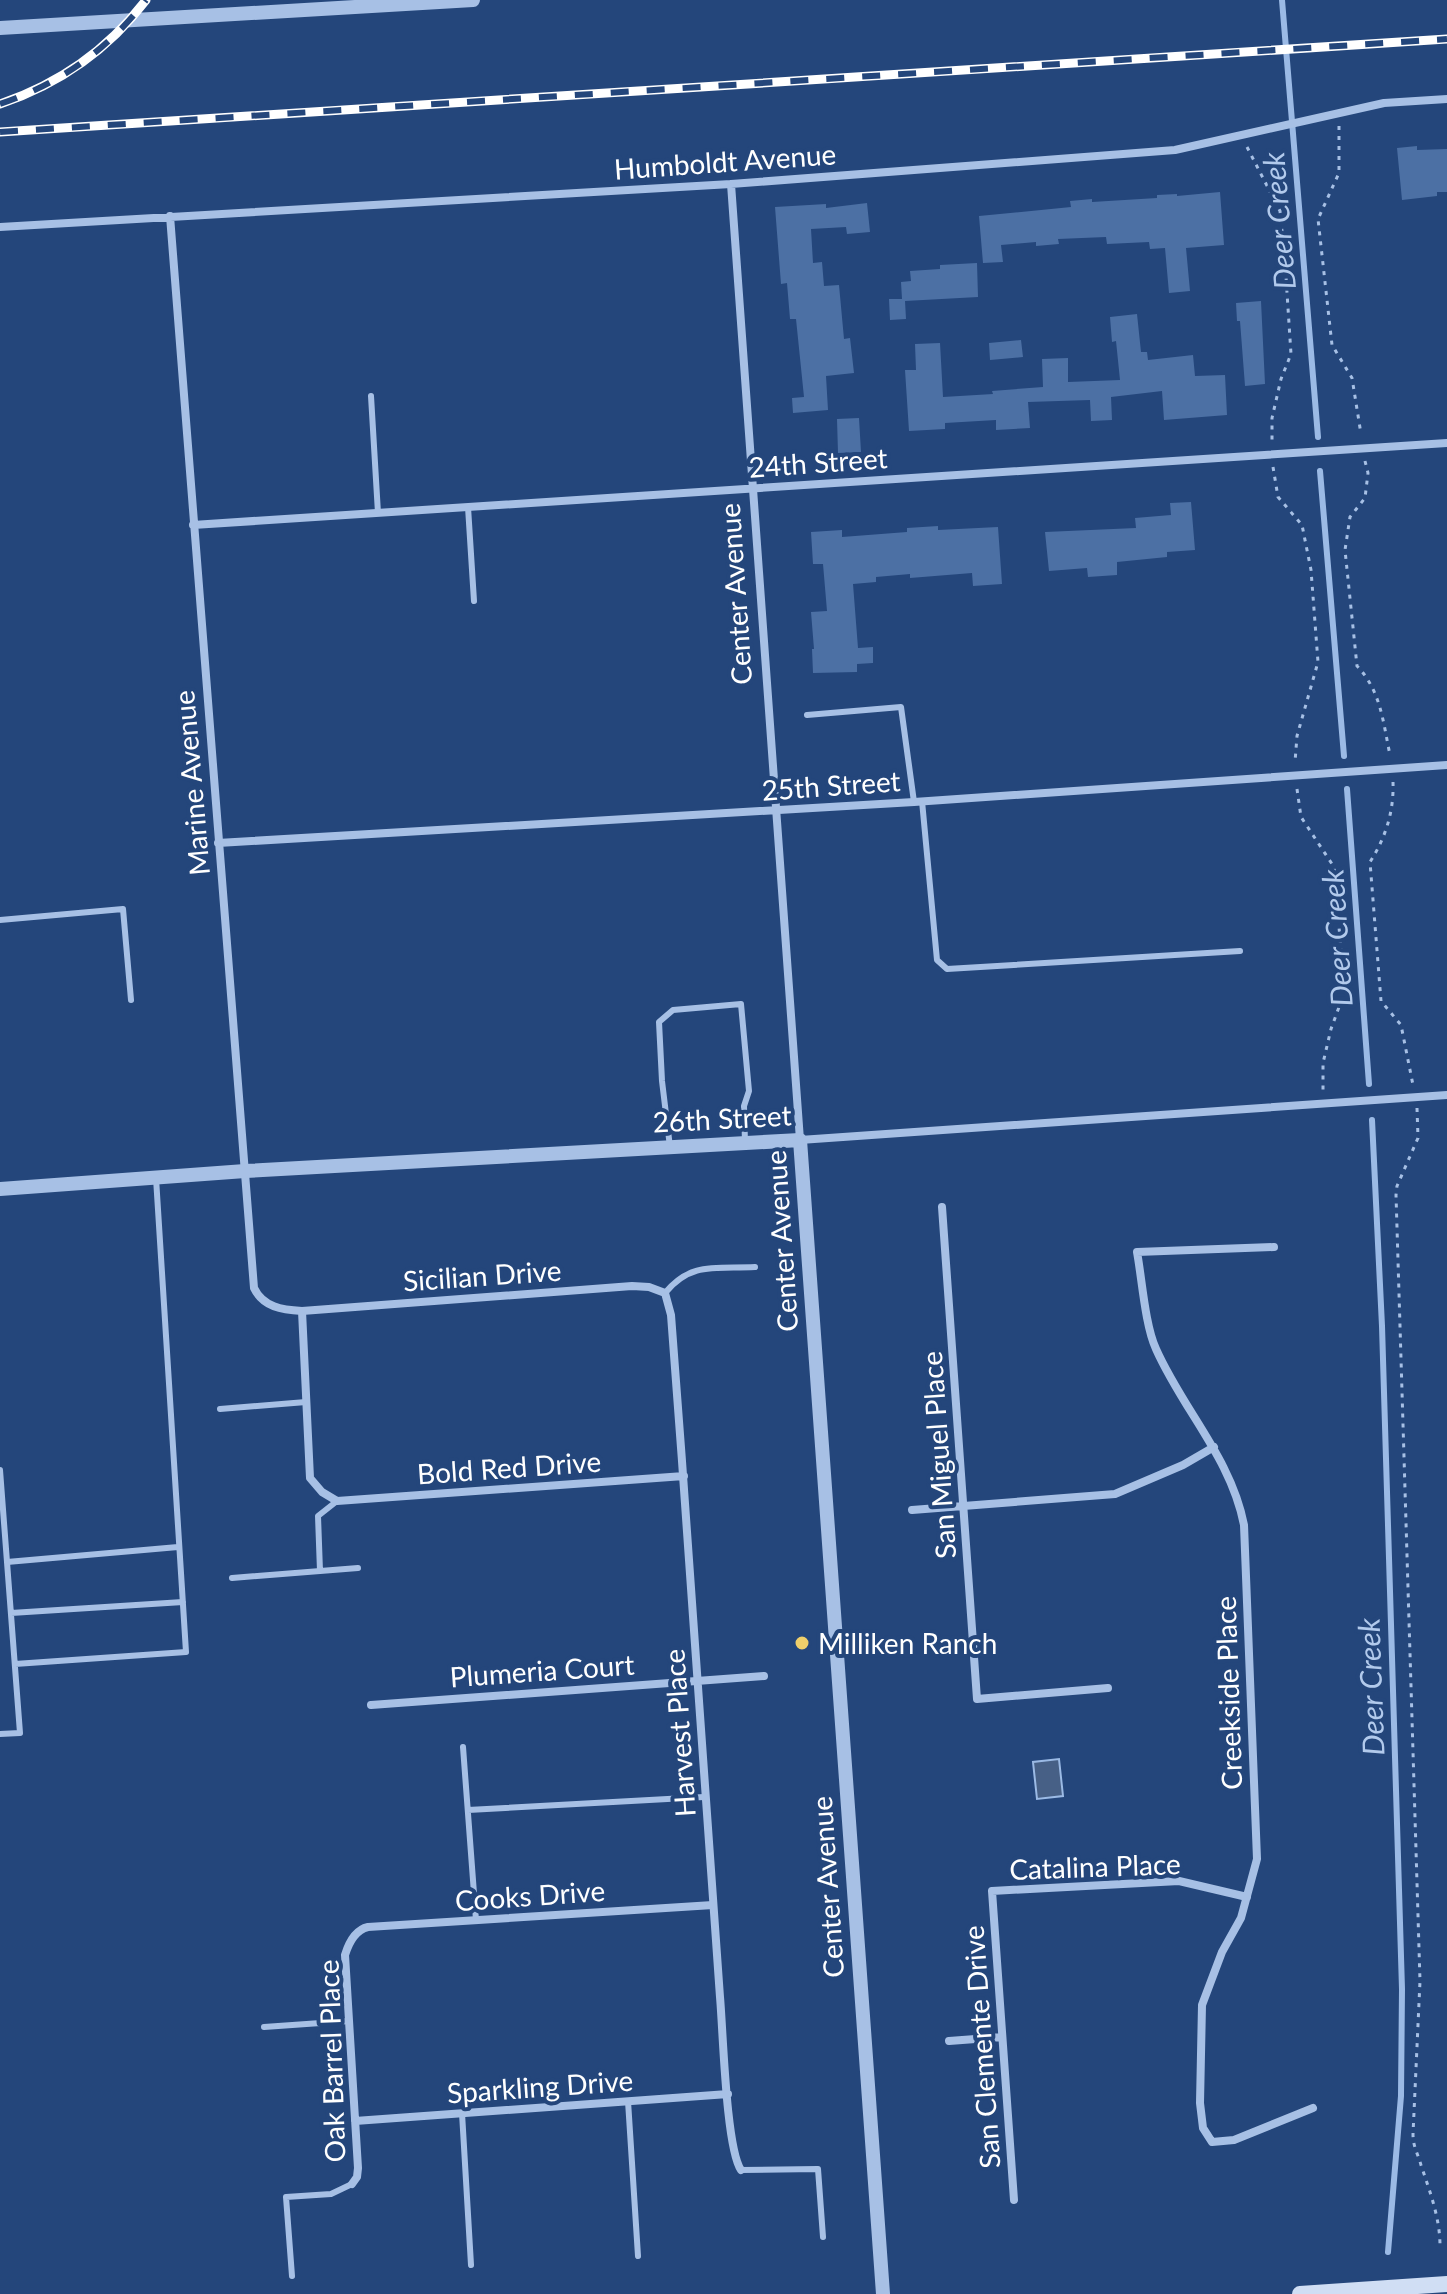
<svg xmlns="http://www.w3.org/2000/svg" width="1447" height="2294" font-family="Lato,sans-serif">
	<rect width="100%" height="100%" fill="#24467b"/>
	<path fill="#476086" stroke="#9bbae5" stroke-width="2" d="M1059 1759 1063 1796 1037 1799 1033 1762Z"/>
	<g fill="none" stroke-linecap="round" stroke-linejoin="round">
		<path stroke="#9bbae5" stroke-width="6" d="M1282 0 1318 437
			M1320 471 1344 756
			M1347 789 1369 1084
			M1372 1120 1382 1326 1402 1989 1401 2096 1388 2252"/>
	</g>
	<path fill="#4c70a4" d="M1417 146V150L1447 149V192H1437V196L1402 200 1397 148Z
		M1220 192 1224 245 1186 248 1190 291 1169 293 1165 248 1150 249 1149 242 1107 244 1106 237 1058 239 1059 244 1036 246V242L1001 245 1003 262 983 263 979 216 1071 207 1070 201 1092 199V202L1157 198V195L1177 194V196Z
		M867 203 870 232 847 234 846 227 811 229 813 263 822 262 824 286 839 285 844 339 850 338 854 373 826 376 828 410 793 413 792 398 804 397 796 319H790L787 283 781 284 775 207 826 204V208Z
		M977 263 978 297 905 301 906 319 890 320 889 299H902L901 282 911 281 910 271 940 269V265Z
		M1261 301 1265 384 1245 386 1240 321H1237L1236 303Z
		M1137 314 1141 352H1147L1148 360 1193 355 1195 376 1225 375 1227 415 1164 420 1162 391 1111 397 1112 420 1091 421 1090 400 1028 402 1030 428 996 430V420L945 423V429L909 431 905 370H916L915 344 940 343 943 397 993 394 992 391 1043 387 1042 359 1068 358V382L1120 380 1116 341 1112 342 1110 317Z
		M1021 340 1023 357 990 360 989 343Z
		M859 418 861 452 838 453 837 419Z
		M1191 502 1195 550 1167 552V557L1117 562V575L1088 577 1087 568 1049 571 1045 532 1136 528 1135 518 1171 515 1170 503Z
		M938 526V530L998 527 1002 584 973 586 972 573 910 578V574L876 577V582L853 584 858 648 873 647V663L857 664V672L813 673 812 649H814L811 612 827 611 823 564H813L811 532 842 530V537L907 532V528Z"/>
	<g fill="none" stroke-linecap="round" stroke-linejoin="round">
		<path stroke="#a7c0e5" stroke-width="3" stroke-dasharray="4 6" stroke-linecap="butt" d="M1339 126V173L1318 219 1332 345 1352 378 1361 434
			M1247 147 1280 211 1285 262 1291 354 1281 379 1272 418V440
			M1365 461 1368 473 1365 498 1350 517 1345 550 1357 666C1381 691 1383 722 1390 755
			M1273 467 1278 497 1302 525 1311 570 1318 662 1297 736 1295 762
			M1393 782C1394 811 1386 837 1370 862L1381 1001 1401 1025 1413 1085
			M1297 789 1301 817 1334 867 1343 975 1342 999 1331 1029 1323 1063V1092
			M1417 1108 1418 1138 1397 1186 1396 1195 1420 1981 1413 2134C1413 2147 1418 2154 1421 2165 1430 2192 1440 2218 1440 2246"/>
		<path stroke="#a7c0e5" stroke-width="6" d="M371 396 378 513
			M468 507 474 601
			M807 715 901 707 914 802
			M922 801 937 960 947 969 1240 951
			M0 920 123 909 131 1000
			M670 1147 662 1081 659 1022 673 1010 741 1004 749 1091 744 1106 745 1143
			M665 1293C691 1261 717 1269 755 1267
			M220 1409 306 1402
			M0 1470 20 1733 0 1734
			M7 1562 178 1547
			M320 1571 318 1516 337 1501
			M232 1578 358 1568
			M11 1613 183 1602
			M15 1664 186 1652 156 1178
			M463 1747 476 1920
			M468 1810 704 1797
			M264 2027 349 2021
			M628 2101 638 2256
			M462 2113 471 2265
			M741 2170 818 2169 823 2237
			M292 2276 286 2197 331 2194 352 2184"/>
		<path stroke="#a7c0e5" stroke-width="8" d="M731 184 800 1140 1447 1095
			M170 216 254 1288C263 1307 282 1310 302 1311L632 1286 649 1287 665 1293 671 1315C689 1542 702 1769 720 1997 723 2030 726 2148 741 2170
			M0 227 731 184 1175 150 1384 103 1447 99
			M193 525 1447 443
			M218 843 914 802 1447 765
			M942 1207 977 1699 1108 1688
			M1274 1247 1137 1252C1142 1279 1145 1325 1156 1349 1183 1410 1231 1458 1244 1525L1257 1859 1241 1918 1222 1952 1202 2005 1200 2103 1203 2128 1212 2142 1234 2140 1313 2108
			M302 1311 310 1478 322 1492 337 1501 684 1476
			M912 1510 1115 1494 1183 1465 1214 1447
			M371 1705 764 1676
			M949 2041 1002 2037
			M355 2121 728 2094
			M352 2184 357 2177 358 2168 345 1955C349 1942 355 1930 368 1927L713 1905
			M1014 2200 992 1891 1179 1881 1247 1897"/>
		<path stroke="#a7c0e5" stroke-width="14" d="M0 28 473 0
			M0 1189 245 1171 800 1140 883 2294"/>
		<path stroke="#d0def4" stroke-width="16" d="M1300 2294 1447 2284"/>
		<g stroke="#fff" stroke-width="9">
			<path id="rail" d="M0 104C59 84 108 50 146 0
				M0 132 1447 39"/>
		</g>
		<use href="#rail" stroke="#24467b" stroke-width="6" stroke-dasharray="18" stroke-linecap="butt"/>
	</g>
	<circle fill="#efcf6b" stroke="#24467b" stroke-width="3" cx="802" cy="1643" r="8"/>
	<g text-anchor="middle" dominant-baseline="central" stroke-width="8" stroke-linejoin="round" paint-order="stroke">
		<g font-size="28" fill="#fff" stroke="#24467b">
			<text transform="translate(725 161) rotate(-4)">Humboldt Avenue</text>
			<text transform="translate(818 462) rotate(-4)">24th Street</text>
			<text transform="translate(735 594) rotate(-94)">Center Avenue</text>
			<text transform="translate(191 783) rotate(-95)">Marine Avenue</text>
			<text transform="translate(831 785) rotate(-4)">25th Street</text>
			<text transform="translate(722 1118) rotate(-3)">26th Street</text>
			<text transform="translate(781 1241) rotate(-94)">Center Avenue</text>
			<text transform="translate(482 1275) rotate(-4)">Sicilian Drive</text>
			<text transform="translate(938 1455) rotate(-94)">San Miguel Place</text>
			<text transform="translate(509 1467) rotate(-4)">Bold Red Drive</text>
			<text transform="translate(542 1670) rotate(-4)">Plumeria Court</text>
			<text transform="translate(1228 1693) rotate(-92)">Creekside Place</text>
			<text transform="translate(679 1733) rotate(-94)">Harvest Place</text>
			<text transform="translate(1095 1866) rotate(-2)">Catalina Place</text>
			<text transform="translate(827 1887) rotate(-94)">Center Avenue</text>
			<text transform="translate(530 1895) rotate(-4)">Cooks Drive</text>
			<text transform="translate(981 2047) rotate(-94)">San Clemente Drive</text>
			<text transform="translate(331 2061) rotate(-92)">Oak Barrel Place</text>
			<text transform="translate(540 2086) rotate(-4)">Sparkling Drive</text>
		</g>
		<g font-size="28" fill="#fff" stroke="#24467b" text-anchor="start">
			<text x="818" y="1643">Milliken Ranch</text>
		</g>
		<g font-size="30" font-style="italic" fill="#b2caec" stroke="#24467b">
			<text transform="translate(1278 221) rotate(-95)">Deer Creek</text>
			<text transform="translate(1336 938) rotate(-94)">Deer Creek</text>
			<text transform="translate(1370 1687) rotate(-92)">Deer Creek</text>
		</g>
	</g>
</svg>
